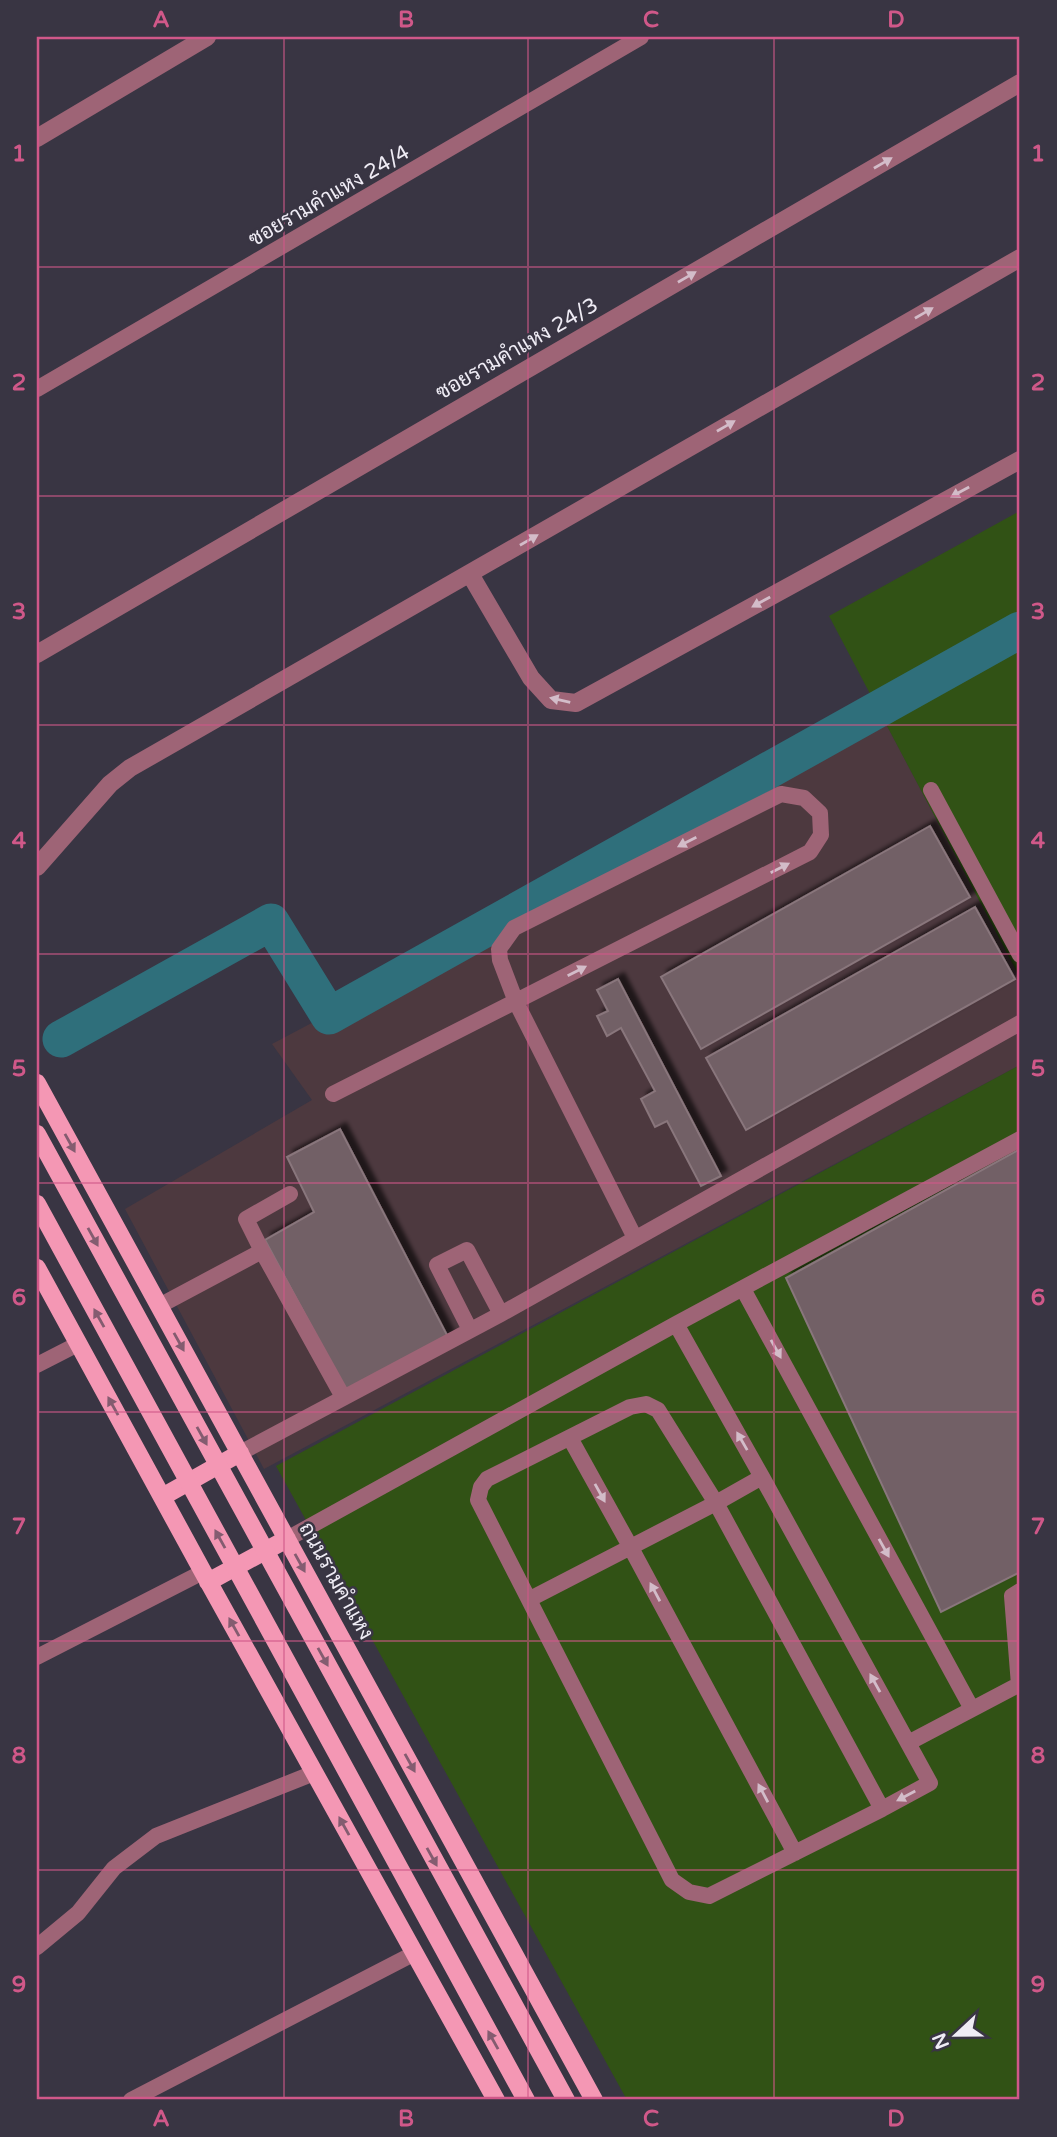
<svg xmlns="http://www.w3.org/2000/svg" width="1057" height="2137" font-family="'Varela Round',Sarabun,sans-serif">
	<defs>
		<filter id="shadow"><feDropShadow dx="6" dy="-6" stdDeviation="2" flood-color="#0009"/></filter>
	</defs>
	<rect width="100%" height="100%" fill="#393543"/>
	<path fill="#4d393f" d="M884 720 1020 978V1065L264 1469 125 1209 312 1100 272 1044Z"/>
	<path fill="#315215" d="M1020 511V978L829 616Z
		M1020 1065V2100H627L276 1466Z"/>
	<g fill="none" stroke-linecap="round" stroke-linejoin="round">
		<path stroke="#2f6f7b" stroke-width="37" d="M61 1039 271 922 329 1016 1020 630"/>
	</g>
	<path fill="#726066" stroke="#89767c" stroke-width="2" filter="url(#shadow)" d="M930 826 970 897 701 1049 661 977Z
		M975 907 1015 979 746 1130 706 1058Z
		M618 979 721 1176 701 1186 667 1121 655 1127 641 1099 655 1091 621 1028 607 1036 597 1016 608 1011 597 990Z
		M340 1129 448 1337 346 1391 265 1240 314 1212 287 1157Z
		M1020 1149V1572L941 1612 786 1278Z"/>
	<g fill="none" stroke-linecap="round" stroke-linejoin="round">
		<path stroke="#9e6476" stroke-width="16" d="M37 389 641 37
			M931 790 1020 955
			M333 1094 810 852 821 835 820 813 804 798 781 794 514 928 499 949 500 960 516 1002 635 1238
			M262 1251 343 1397
			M743 1289 972 1709
			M159 1306 262 1251 246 1219 290 1194
			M676 1324 762 1477 930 1783 882 1809
			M470 1330 437 1265 467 1250 501 1314
			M37 1365 78 1344
			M646 1404 658 1410 716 1503 882 1809 709 1896 689 1892 672 1880 478 1500 481 1487 487 1479 630 1407Z
			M570 1438 631 1548 795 1853
			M240 1453 501 1314 1020 1023
			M287 1539 676 1324 1020 1139
			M530 1599 716 1503 762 1477
			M37 1657 203 1572
			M1019 1685 1012 1596 1020 1591
			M908 1743 1020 1684
			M37 1947 78 1913 114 1868 156 1836 314 1773
			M131 2100 415 1953"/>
		<path stroke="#9e6476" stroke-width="18" d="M37 138 207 37
			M470 574 531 678 551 700 576 703 1020 460
			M37 654 1020 83
			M37 867 110 784 130 768 1020 258"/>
		<path stroke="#f497b4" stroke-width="18" d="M37 1083 594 2100
			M37 1268 203 1572 496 2100
			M162 1497 240 1453
			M208 1582 287 1539"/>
		<path stroke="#f497b4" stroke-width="18" d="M37 1134 566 2100
			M37 1204 526 2100"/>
	</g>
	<defs><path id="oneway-solid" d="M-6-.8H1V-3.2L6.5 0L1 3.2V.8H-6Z" transform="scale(1.75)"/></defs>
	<g fill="#d3bcc9">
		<use href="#oneway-solid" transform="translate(883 163) rotate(-30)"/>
		<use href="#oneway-solid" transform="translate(687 277) rotate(-30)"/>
		<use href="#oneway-solid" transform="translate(924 313) rotate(-30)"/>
		<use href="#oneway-solid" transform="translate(726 426) rotate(-30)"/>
		<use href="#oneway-solid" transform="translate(960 492) rotate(151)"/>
		<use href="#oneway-solid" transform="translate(529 540) rotate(-30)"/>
		<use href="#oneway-solid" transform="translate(761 602) rotate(151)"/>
		<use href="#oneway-solid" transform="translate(560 700) rotate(-167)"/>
		<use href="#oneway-solid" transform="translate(687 842) rotate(153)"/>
		<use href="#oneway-solid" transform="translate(780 868) rotate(-27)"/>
		<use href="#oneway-solid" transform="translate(577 971) rotate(-27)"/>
		<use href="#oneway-solid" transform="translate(776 1349) rotate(61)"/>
		<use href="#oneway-solid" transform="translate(742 1441) rotate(-120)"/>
		<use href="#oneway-solid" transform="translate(600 1493) rotate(61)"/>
		<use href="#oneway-solid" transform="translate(884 1548) rotate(61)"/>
		<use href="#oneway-solid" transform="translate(655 1592) rotate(-118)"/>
		<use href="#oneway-solid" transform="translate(875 1683) rotate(-119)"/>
		<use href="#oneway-solid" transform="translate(763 1793) rotate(-118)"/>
		<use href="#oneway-solid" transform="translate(906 1796) rotate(152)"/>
	</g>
	<g fill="#845c70">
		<use href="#oneway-solid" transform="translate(70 1143) rotate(61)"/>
		<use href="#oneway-solid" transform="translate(93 1237) rotate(61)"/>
		<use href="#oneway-solid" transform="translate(99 1318) rotate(-119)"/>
		<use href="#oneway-solid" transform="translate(179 1342) rotate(61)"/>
		<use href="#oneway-solid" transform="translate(113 1406) rotate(-119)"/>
		<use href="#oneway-solid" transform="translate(202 1436) rotate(61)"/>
		<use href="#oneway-solid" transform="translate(220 1539) rotate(-119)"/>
		<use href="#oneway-solid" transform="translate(300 1563) rotate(61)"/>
		<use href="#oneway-solid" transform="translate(234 1627) rotate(-119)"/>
		<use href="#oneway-solid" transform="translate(323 1657) rotate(61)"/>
		<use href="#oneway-solid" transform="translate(410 1763) rotate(61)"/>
		<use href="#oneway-solid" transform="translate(344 1826) rotate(-119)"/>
		<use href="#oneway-solid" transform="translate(432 1857) rotate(61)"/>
		<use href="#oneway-solid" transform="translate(493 2040) rotate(-119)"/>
	</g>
	<path fill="none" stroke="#d05889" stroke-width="2" stroke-opacity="0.55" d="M284 37V2100M528 37V2100M774 37V2100M37 267H1020M37 496H1020M37 725H1020M37 954H1020M37 1183H1020M37 1412H1020M37 1641H1020M37 1870H1020"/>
	<g text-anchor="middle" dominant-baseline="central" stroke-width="5" stroke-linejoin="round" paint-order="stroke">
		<g font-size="21" fill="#efecf5" stroke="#393543">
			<text transform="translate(329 196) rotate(-30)">ซอยรามคำแหง 24/4</text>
			<text transform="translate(517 349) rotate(-30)">ซอยรามคำแหง 24/3</text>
			<text transform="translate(336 1581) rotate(61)">ถนนรามคำแหง</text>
		</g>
	</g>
	<rect width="1057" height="2137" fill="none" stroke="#393543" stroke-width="77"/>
	<g transform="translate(956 2035) rotate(248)" stroke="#393543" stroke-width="5" paint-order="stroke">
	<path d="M0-5L12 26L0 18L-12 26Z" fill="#efecf5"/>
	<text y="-10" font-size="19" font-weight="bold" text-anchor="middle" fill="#efecf5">N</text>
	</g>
	<rect x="38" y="38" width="980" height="2060" fill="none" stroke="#d05889" stroke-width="2.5"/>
	<g font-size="23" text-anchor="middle" font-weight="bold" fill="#d05889">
		<text x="161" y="27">A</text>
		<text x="406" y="27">B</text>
		<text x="651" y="27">C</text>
		<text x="896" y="27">D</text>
		<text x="19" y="161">1</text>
		<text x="1038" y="161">1</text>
		<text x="19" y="390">2</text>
		<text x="1038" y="390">2</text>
		<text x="19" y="619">3</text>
		<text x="1038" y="619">3</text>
		<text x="19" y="848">4</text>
		<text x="1038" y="848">4</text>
		<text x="19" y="1076">5</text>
		<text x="1038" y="1076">5</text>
		<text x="19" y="1305">6</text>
		<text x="1038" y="1305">6</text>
		<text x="19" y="1534">7</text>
		<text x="1038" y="1534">7</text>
		<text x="19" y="1763">8</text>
		<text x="1038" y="1763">8</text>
		<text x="19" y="1992">9</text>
		<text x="1038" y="1992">9</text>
		<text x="161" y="2126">A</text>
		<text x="406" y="2126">B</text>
		<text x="651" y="2126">C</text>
		<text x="896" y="2126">D</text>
	</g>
</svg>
